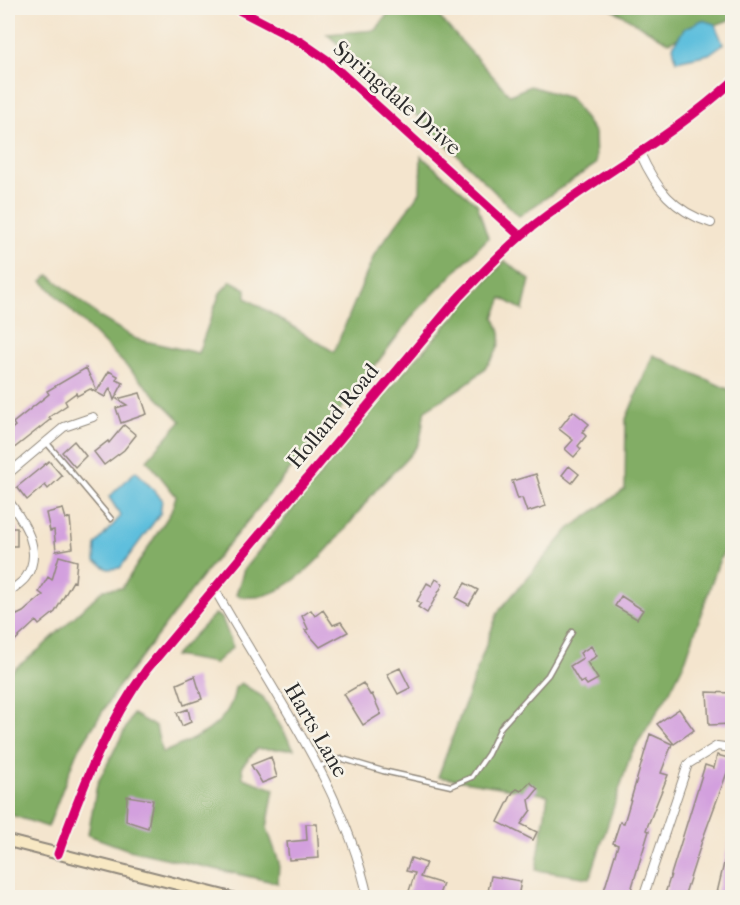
<svg xmlns="http://www.w3.org/2000/svg" width="740" height="905" font-family="'IM FELL French Canon',serif">
	<rect width="100%" height="100%" fill="#f7f3e8"/>
	<filter id="ink" filterUnits="userSpaceOnUse"><feTurbulence type="fractalNoise" baseFrequency=".0167" numOctaves="2"/><feDisplacementMap in="SourceGraphic" scale="12" xChannelSelector="R" yChannelSelector="G"/><feConvolveMatrix kernelMatrix="1 2 1 2 8 2 1 2 1" color-interpolation-filters="sRGB"/></filter>
	<filter id="wash" filterUnits="userSpaceOnUse"><feTurbulence type="fractalNoise" baseFrequency=".008" numOctaves="4" result="noise"/><feDisplacementMap in="SourceGraphic" scale="24" xChannelSelector="R" yChannelSelector="G"/><feGaussianBlur stdDeviation="1.35" result="paint"/><feColorMatrix in="noise" values="0 0 0 0 0 0 0 0 0 0 0 0 0 0 0 0 0 1.4 0 .05"/><feComposite in="paint" operator="in"/></filter>
	<g filter="url(#wash)">
		<rect width="100%" height="100%" fill="#f4e5ce"/>
		<path fill="#82ad65" stroke="#566c48" stroke-width="1.5" d="M392 8H431L510 95 530 86 570 98 595 133 596 164 519 216 419 117 327 34 376 30Z
			M610 8H732V19L668 42Z
			M421 156 477 204 488 238 415 313 355 392 211 565 116 690 76 754 48 827 8 814V674L41 648 104 589 122 588 171 512 176 496 147 460 181 421 42 281 49 275 101 318 136 339 198 353 220 293 231 281 246 289V298L334 352 375 253 420 192Z
			M505 261 530 280 523 310 502 298 494 317C497 324 502 333 500 340 494 373 450 394 425 410 422 421 423 438 417 446 406 462 389 475 376 490 348 524 289 613 236 595L244 569 403 373Z
			M653 355 732 391V533L718 564 686 659 670 691 631 754 590 878 536 870 548 795 438 777 498 612 569 529 625 489 626 419Z
			M215 614 222 618 233 647 215 663 174 656Z
			M241 683 263 697 294 749H257L242 766 243 778 274 789 267 828 279 862 278 883 129 850 88 835 97 784 133 714 156 727 162 753C194 739 230 727 235 688Z"/>
		<path fill="#5ebfdd" stroke="#447584" stroke-width="1.5" d="M702 20 715 24 723 44 709 54 676 61 673 46 684 29Z
			M136 471 162 499 160 514 120 568 108 569 95 561 96 544 121 516 109 497Z"/>
		<g id="blocks">
			<path fill="#d3a0de" d="M86 368 97 391 109 371 118 376 116 380 123 383 114 400 110 388 105 397 90 389 77 396 76 393 65 401 67 405 49 417 51 419 8 453V432L15 426 13 423 49 394 47 391Z
				M140 393 147 414 121 423 116 408 127 405 117 399Z
				M573 411 589 424 582 432 586 436 578 446 581 449 574 457 565 449 573 440 559 429Z
				M124 425 136 435 124 450 104 465 94 452 108 441 109 443Z
				M74 441 86 456 75 467 62 452Z
				M49 461 62 476 48 489 45 485 27 500 17 487Z
				M569 466 579 474 572 483 562 475Z
				M536 474 546 506 527 512 522 498 518 499 512 481Z
				M63 509 66 519 70 518 73 548 56 551 54 530 50 531 46 513Z
				M8 528H17V546H8Z
				M59 556 77 561 75 582 73 581 55 612 39 625 36 621 8 647V617L14 612 17 615 23 612 43 595 39 592 48 577 52 580Z
				M436 579 443 584 427 613 418 607 421 603 417 601 427 583 432 586Z
				M465 583 478 590 469 605 456 598Z
				M621 596 643 610 637 619 615 606Z
				M311 610 315 616 323 610 333 625 341 622 348 632 320 647 305 630 308 629 302 616Z
				M591 646 597 656 587 662 598 679 587 685 584 681 580 683 570 666 583 658 580 653Z
				M400 668 410 688 398 694 387 674Z
				M195 676 202 699 184 705 177 684Z
				M363 683 370 695 372 694 381 714 363 725 344 694Z
				M707 692 732 693V724L709 725Z
				M188 709 191 722 182 726 177 713Z
				M679 709 694 730 674 744 657 724Z
				M650 734 672 744 661 773 668 775 646 830 649 831 629 897H602L618 845 613 843 620 822 624 823Z
				M717 755 732 759 702 841 684 897H664L705 765 714 768Z
				M271 757 277 777 262 783 251 765Z
				M530 782 538 789 529 800 531 810 521 824 537 832 533 840 498 822 513 792 517 789 521 791Z
				M127 796 153 800 148 828 126 821Z
				M306 824H317L319 858 289 860 287 842 307 840Z
				M730 838H732V897H716Z
				M411 858 426 863 420 877 443 884 438 897H416L408 894 415 873 406 871Z
				M491 876 521 881 518 897H487Z"/>
		</g>
	</g>
	<g filter="url(#ink)">
		<use href="#blocks" fill-opacity="0" stroke="#90887c" stroke-width="1.5"/>
		<g fill="none" stroke-linecap="round" stroke-linejoin="round">
			<g stroke="#90887c" stroke-width="7">
				<path id="service" d="M47 443 111 519
					M319 767 333 760 343 759 383 771 451 786 472 777 488 754 501 727 548 675 572 632"/>
			</g>
			<g stroke="#90887c" stroke-width="10">
				<path id="minor" d="M235 8 301 42 327 60 520 236
					M640 153C656 188 673 211 711 223
					M8 474 64 427 93 417
					M8 500C24 522 44 551 26 577 22 583 13 588 8 593
					M214 588C269 687 344 786 368 898
					M58 854C83 787 104 728 147 669L458 298C485 270 511 242 542 219 605 172 674 135 732 82
					M643 898 688 764 717 746 732 748"/>
			</g>
			<g stroke="#90887c" stroke-width="14">
				<path id="secondary" d="M8 841 232 898"/>
			</g>
			<use href="#service" stroke="#fff" stroke-width="4"/>
			<use href="#minor" stroke="#fff" stroke-width="8"/>
			<use href="#secondary" stroke="#f8e8c3" stroke-width="10"/>
			<g stroke="#f7f3e8" stroke-width="13">
				<path id="cycleway" d="M235 8 301 42 327 60 520 236
					M58 854C83 787 104 728 147 669L458 298C485 270 511 242 542 219 605 172 674 135 732 82"/>
			</g>
			<use href="#cycleway" stroke="#d6006c" stroke-width="9"/>
		</g>
	</g>
	<g text-anchor="middle" dominant-baseline="central" stroke-width="5" stroke-linejoin="round" paint-order="stroke">
		<g font-size="22" fill="#2b2b2b" stroke="#f7f3e8">
			<text transform="translate(397 98) rotate(41)">Springdale Drive</text>
			<text transform="translate(333 416) rotate(-50)">Holland Road</text>
			<text transform="translate(316 730) rotate(60)">Harts Lane</text>
		</g>
	</g>
	<rect width="740" height="905" fill="none" stroke="#f7f3e8" stroke-width="30"/>
</svg>
